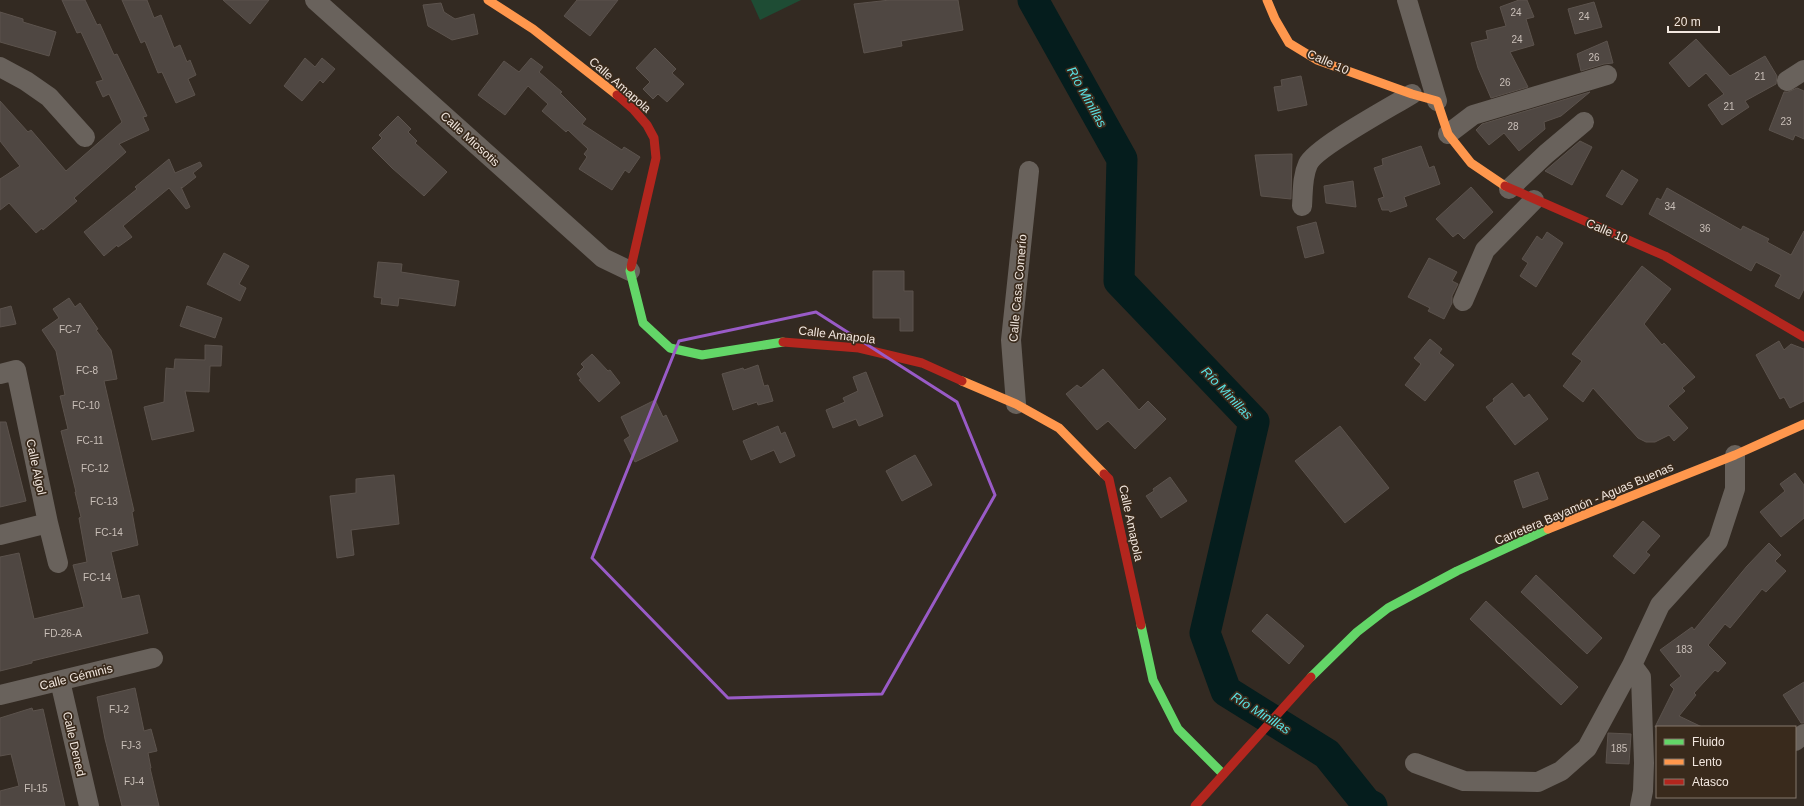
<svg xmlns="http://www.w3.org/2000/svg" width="1804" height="806" font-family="Arial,sans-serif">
	<rect width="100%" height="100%" fill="#332a22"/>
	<path fill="#1e4c34" d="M751 0H801L760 20Z"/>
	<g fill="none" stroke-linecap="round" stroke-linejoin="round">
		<path stroke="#051d1d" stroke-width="31" d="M1033 0 1122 159 1119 281 1254 422 1205 633 1226 691 1327 754 1367 804 1372 806"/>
	</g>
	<path fill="#4f4742" stroke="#5c534d" d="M62 0H85L97 25 100 24 114 55 117 54 147 116 143 117 149 130 119 144 126 152 74 198 77 201 43 230 42 228 36 233 9 203 0 210V179L20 166 0 141V101L28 132 31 130 66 171 122 122 109 94 103 97 96 82 103 80 81 32 77 33Z
		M122 0H147L154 18 161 15 174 48 180 45 187 62 190 60 196 75 188 79 195 95 176 103 162 72 158 73 145 41 141 43Z
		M223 0H269L250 24Z
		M577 0H618L590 36 564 16Z
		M890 0H958L963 30 901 41 902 46 864 53 854 4Z
		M1519 0H1527L1534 17 1526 19 1534 45 1510 52 1528 87 1491 98 1478 68 1471 43 1488 39 1486 31 1506 26 1500 7Z
		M1594 2 1602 27 1575 34 1568 9Z
		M441 3 444 12 455 19 474 14 478 34 452 40 428 26 423 5Z
		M0 12 23 19V22L56 32 49 56 0 42Z
		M1696 39 1730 76 1765 56 1777 76 1776 84 1745 101 1749 107 1722 125 1708 105 1724 94 1706 73 1689 87 1669 63Z
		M1607 41 1613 63 1604 64 1581 71 1577 54Z
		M655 48 676 69 672 73 684 84 667 102 658 94 653 99 643 89 650 82 636 68Z
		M305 58 315 67 322 58 335 69 323 83 320 80 302 101 284 86Z
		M531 58 543 67 539 72 562 92 560 93 586 119 582 124 622 150 624 147 640 157 629 173 625 170 612 190 579 169 587 157 584 154 588 149 568 130 566 132 542 111 548 104 528 86 505 115 478 95 504 61 519 72Z
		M1301 76 1307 105 1278 111 1274 87 1282 86 1281 80Z
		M1797 88 1804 91V139L1795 135 1793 140 1769 130 1784 92H1788Z
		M1590 92 1561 116 1544 122 1545 129 1519 151 1504 133 1489 145 1476 130 1482 124Z
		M398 116 411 129 408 132 417 141 415 143 447 172 424 196 392 168 372 148 382 138 379 135Z
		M1580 141 1592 147 1572 185 1545 171Z
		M1421 146 1429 168 1434 166 1440 184 1404 197 1407 206 1390 212 1389 210H1382L1378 199 1384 197 1374 168 1383 165 1382 159Z
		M1292 154 1291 199 1261 196 1255 155Z
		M169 159 175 173 200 162 202 166 193 173 196 177 182 188 181 187 190 207 186 209 169 188 123 226 132 237 118 247 117 245 104 256 84 232 137 189 135 187Z
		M1622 170 1638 180 1622 205 1606 196Z
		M1353 181 1356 207 1326 203 1324 186Z
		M1471 187 1493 212 1464 239 1458 233 1453 237 1436 219Z
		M1667 188 1741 230 1743 226 1769 239 1767 242 1791 255 1804 231V289L1799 299 1775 286 1781 275 1756 262 1751 271 1649 214 1657 198 1661 200Z
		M1316 222 1324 253 1305 258 1297 227Z
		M1547 232 1563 243 1536 287 1520 276 1528 263 1522 259 1537 236 1542 240Z
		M224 253 249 266 239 284 246 288 240 301 207 284Z
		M1429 258 1457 272 1452 281 1458 284 1452 296V303L1444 319 1428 311 1430 308 1408 297Z
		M378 262 402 264 401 272 459 281 455 306 399 298 398 306 381 304 382 298 374 297Z
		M1642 266 1671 289 1644 324 1662 345 1664 343 1695 377 1682 388 1685 391 1668 406 1688 428 1674 441 1669 435 1655 442H1646L1638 438 1593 388 1583 402 1563 386 1582 361 1572 354Z
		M873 271H904V291H913V331H900V318H873Z
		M69 298 75 307 80 303 98 329 96 330 111 350 117 379 104 381 134 511 132 512 138 545 111 552 122 599 139 595 148 633 32 661V663L0 671V557L19 553 34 619 84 607 73 565 87 562 79 518 81 517 75 492H76L61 431 68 429 60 396 65 395 56 351 42 330 59 318 53 309Z
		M11 306 16 324 0 327V309Z
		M187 306 222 318 215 338 180 326Z
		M1430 339 1442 349 1439 353 1454 365 1425 401 1405 385 1421 364 1414 358Z
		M1779 341 1784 350 1791 344 1804 349V401L1790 408 1784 397 1780 399 1756 355Z
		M205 345 222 346 221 366H210L209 392 185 391 194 431 152 440 144 407 164 402 166 368 174 369 175 359 205 360Z
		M592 354 608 371 610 370 620 383 599 402 579 380 581 379 577 374 584 367 581 364Z
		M758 365 764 386 768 385 773 401 758 405 757 402 733 410 722 374 743 368 744 370Z
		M1103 369 1139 410 1148 401 1166 419 1135 449 1108 421 1097 430 1066 394 1077 385 1081 388Z
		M866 372 883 416 859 426 856 419 833 428 826 410 845 402 843 398 858 391 853 377Z
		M1512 383 1524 398 1529 394 1548 419 1515 445 1486 407 1494 401 1493 399Z
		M655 400 663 417 666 415 678 441 635 462 624 440 630 436 621 417Z
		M0 422H6L26 501 0 507Z
		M778 426 781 434 785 432 795 456 780 463 774 450 751 460 743 441Z
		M1340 426 1389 488 1345 523 1295 461Z
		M915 455 932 485 902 501 886 471Z
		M1538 472 1548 499 1523 508 1514 481Z
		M1795 473 1804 485V518L1781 537 1760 512 1785 491 1780 484Z
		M394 475 399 524 351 530 354 555 337 558 330 496 356 493V479Z
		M1170 477 1187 501 1161 518 1146 496 1154 491 1153 489Z
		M1643 521 1660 536 1646 552 1650 555 1634 574 1613 556Z
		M1769 543 1781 555 1775 561 1786 571 1766 592 1762 589 1730 628 1725 624 1708 645 1726 663 1718 672 1715 670 1694 693 1696 695 1679 716 1702 727H1655L1674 689 1670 685 1681 676 1660 650 1692 627 1694 630 1747 566Z
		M1536 575 1602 638 1587 654 1521 592Z
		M1486 601 1578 687 1561 705 1470 619Z
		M1267 614 1304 646 1289 664 1252 631Z
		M1804 682V723H1801L1783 695Z
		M135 688 144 731 151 729 157 751 148 753 151 768H150L159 806H122L105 739 97 697Z
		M32 708 33 711 43 709 65 806H0V791L19 786 11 754 0 756V718Z
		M1608 733 1631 734 1629 764 1606 763Z"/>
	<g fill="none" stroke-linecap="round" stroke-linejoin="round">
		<path stroke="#69625c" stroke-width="20" d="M315 0 603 258 630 271
			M1407 0 1437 101
			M0 67 26 81 49 97 85 137
			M1787 81 1804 70
			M1448 134 1473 115 1607 75
			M1509 189 1546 154 1584 122
			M1302 206C1303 192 1302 177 1308 164 1316 147 1393 106 1412 94
			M1463 301 1485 250 1534 200
			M0 374 16 370 48 523 58 563
			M1016 404 1011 340 1029 171
			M0 535 48 523
			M60 681 89 806
			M0 695 153 658
			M1795 741 1804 734
			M1415 763 1464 781 1538 782 1561 771 1587 748 1632 665
			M1640 806 1643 791 1644 763 1641 677 1632 665 1660 605 1718 541 1735 489V455"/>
		<path stroke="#63d668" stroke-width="9" d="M631 267 630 271 643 323 670 348 702 355 783 342
			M1141 625 1153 680 1178 729 1223 774
			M1311 677 1357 632 1388 608 1457 571 1548 529"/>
		<path stroke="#ff974d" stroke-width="9" d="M488 0 533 29 617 95
			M1267 0 1275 19 1289 43 1317 60 1412 94 1437 101 1448 134 1471 163 1505 186
			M962 381 1016 404 1059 428 1104 474
			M1548 529 1735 455 1804 424"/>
		<path stroke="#b3261e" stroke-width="9" d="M617 95 634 110 647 125 654 138 656 158 631 267
			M1505 186 1665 256 1804 337
			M783 342 859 348 922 363 962 381
			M1104 474 1109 479 1141 625
			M1195 806 1311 677"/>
	</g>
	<path fill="none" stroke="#995bc7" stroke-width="3" stroke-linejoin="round" d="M816 312 957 402 995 495 882 694 728 698 592 558 679 341Z"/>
	<g text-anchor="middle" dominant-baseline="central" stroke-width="3.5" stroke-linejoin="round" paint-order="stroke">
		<g font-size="10" fill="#c9bfb8">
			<text x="1516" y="12">24</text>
			<text x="1584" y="16">24</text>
			<text x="1517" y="39">24</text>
			<text x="1594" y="57">26</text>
			<text x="1760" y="76">21</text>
			<text x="1505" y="82">26</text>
			<text x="1729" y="106">21</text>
			<text x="1786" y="121">23</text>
			<text x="1513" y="126">28</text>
			<text x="1670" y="206">34</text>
			<text x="1705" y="228">36</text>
			<text x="70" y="329">FC-7</text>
			<text x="87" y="370">FC-8</text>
			<text x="86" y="405">FC-10</text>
			<text x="90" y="440">FC-11</text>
			<text x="95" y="468">FC-12</text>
			<text x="104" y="501">FC-13</text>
			<text x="109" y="532">FC-14</text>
			<text x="97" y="577">FC-14</text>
			<text x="63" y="633">FD-26-A</text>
			<text x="1684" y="649">183</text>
			<text x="119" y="709">FJ-2</text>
			<text x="131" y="745">FJ-3</text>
			<text x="1619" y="748">185</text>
			<text x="134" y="781">FJ-4</text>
			<text x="36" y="788">FI-15</text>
		</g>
		<g font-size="12" fill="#f2e7df" stroke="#392a1c">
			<text transform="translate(1328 62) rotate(24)">Calle 10</text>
			<text transform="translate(620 85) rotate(41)">Calle Amapola</text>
			<text transform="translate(470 139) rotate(42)">Calle Miosotis</text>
			<text transform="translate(1607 231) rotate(23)">Calle 10</text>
			<text transform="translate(1018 288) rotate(-85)">Calle Casa Comerío</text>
			<text transform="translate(837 335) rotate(7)">Calle Amapola</text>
			<text transform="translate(36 467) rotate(78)">Calle Algol</text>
			<text transform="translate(1584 504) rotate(-23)">Carretera Bayamón - Aguas Buenas</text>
			<text transform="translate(1131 523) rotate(78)">Calle Amapola</text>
			<text transform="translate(76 677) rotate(-14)">Calle Géminis</text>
			<text transform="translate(74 744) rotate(77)">Calle Dened</text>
		</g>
		<g font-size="13" font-style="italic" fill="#5ae2e4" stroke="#392a1c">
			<text transform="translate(1087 97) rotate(61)">Río Minillas</text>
			<text transform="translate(1227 393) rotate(46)">Río Minillas</text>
			<text transform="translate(1261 713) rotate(32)">Río Minillas</text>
		</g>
	</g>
	<rect x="1656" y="726" width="140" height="72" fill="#392a1c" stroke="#83766a"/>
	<rect x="1664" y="739" width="20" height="6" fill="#63d668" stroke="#83766a"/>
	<text x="1692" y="746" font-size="12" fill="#f2e7df">Fluido</text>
	<rect x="1664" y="759" width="20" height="6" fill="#ff974d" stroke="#83766a"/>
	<text x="1692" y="766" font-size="12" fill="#f2e7df">Lento</text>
	<rect x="1664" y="779" width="20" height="6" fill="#b3261e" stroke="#83766a"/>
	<text x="1692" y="786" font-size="12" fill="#f2e7df">Atasco</text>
	<path d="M1668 26v6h51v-6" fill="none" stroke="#f2e7df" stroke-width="2"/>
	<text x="1674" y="26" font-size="12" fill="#f2e7df" stroke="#392a1c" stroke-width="3" paint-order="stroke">20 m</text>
</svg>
